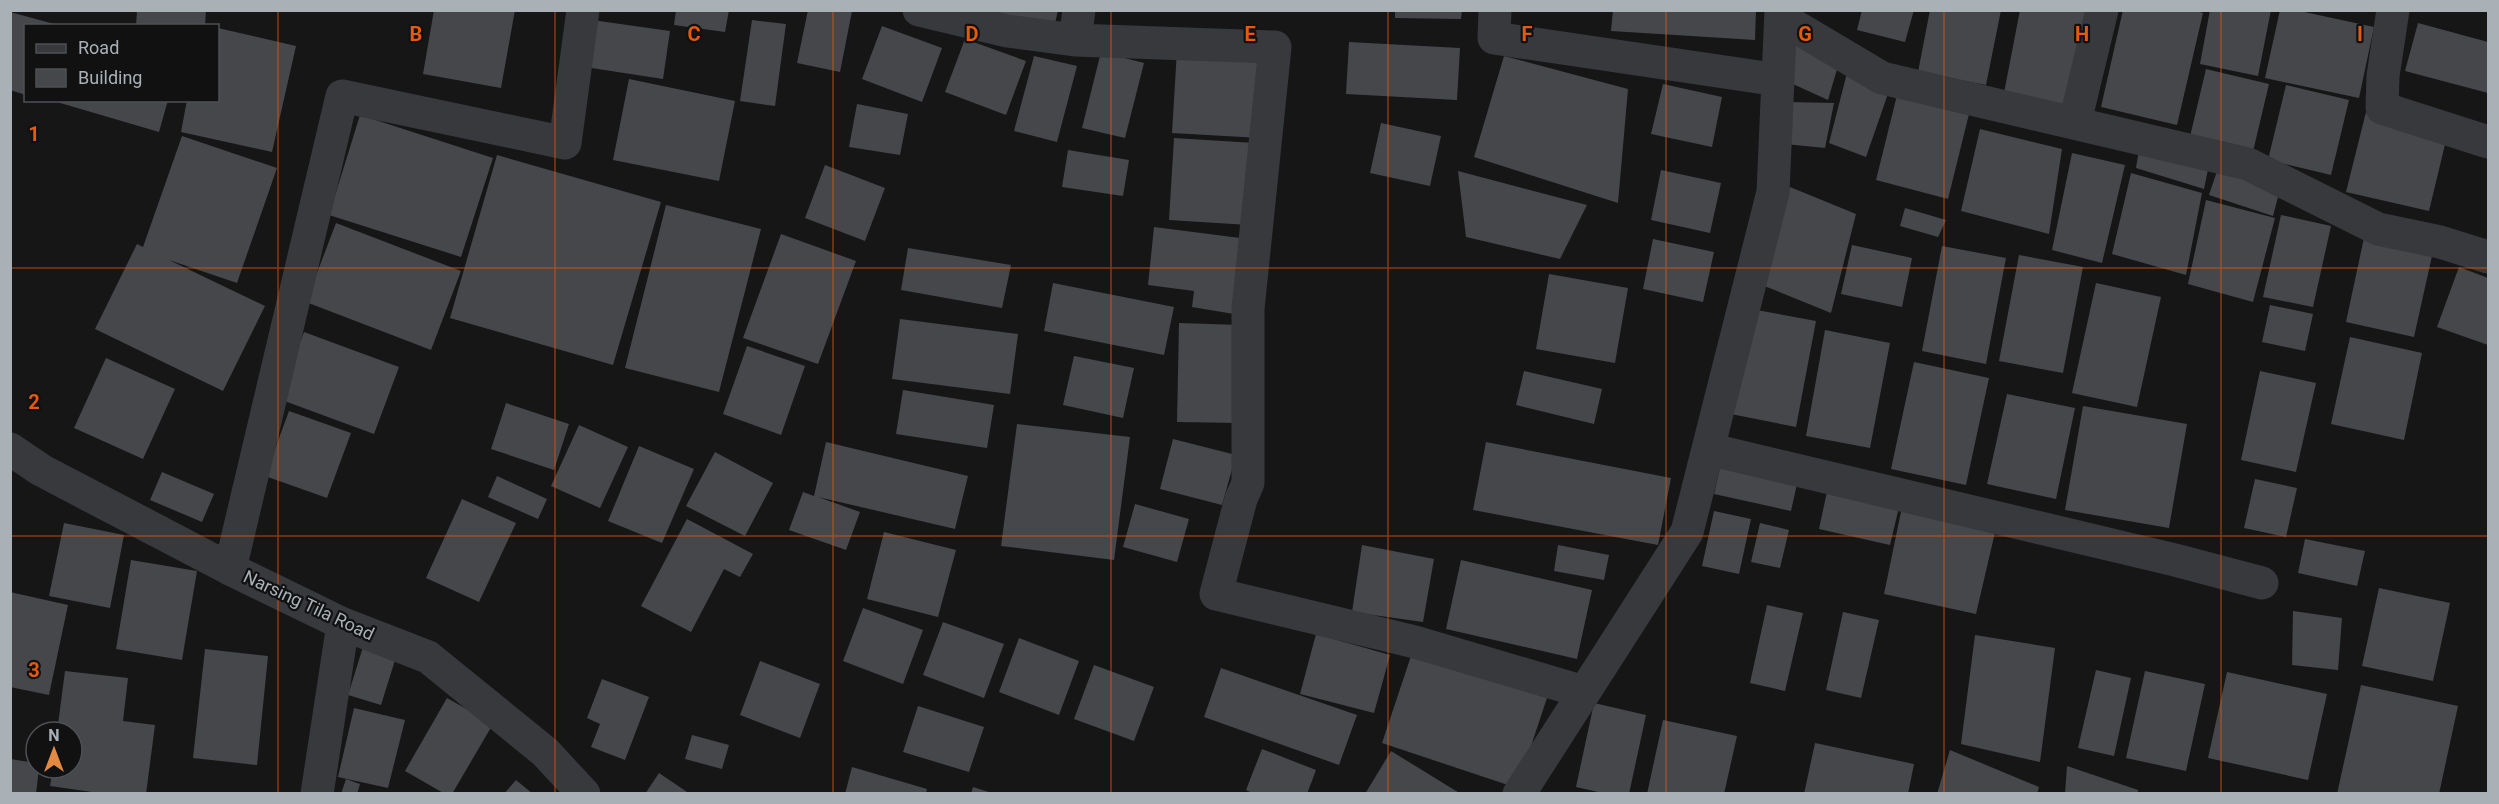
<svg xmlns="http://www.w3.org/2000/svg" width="2499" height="804" font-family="Roboto,sans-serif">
	<rect width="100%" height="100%" fill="#161617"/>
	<path fill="#45474a" d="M137 10H206L205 26H136Z
		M434 10H515L501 88 423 74Z
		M676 10H729L725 32 674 25Z
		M808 10 852 11 840 72 797 63Z
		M948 10H1058L1053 33Z
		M1395 10H1462L1461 19 1395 18Z
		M1613 10H1756L1755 40 1611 31Z
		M1862 10H1914L1905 42 1857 30Z
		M1930 10H2001L1986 85 1918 72Z
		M2020 10H2091L2070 111 2003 98Z
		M2123 10H2193L2203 13 2177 125 2101 107Z
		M2210 10H2271L2258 76 2200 64Z
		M2280 10H2295L2374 27 2359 98 2265 78Z
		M10 12 58 25 26 26V95L10 90Z
		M592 20 670 31 663 79 585 67Z
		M752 20 786 24 775 106 740 101Z
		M2418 23 2488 42V93L2405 71Z
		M882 26 942 48 922 102 862 79Z
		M218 28 296 46 272 152 181 132 187 100H218Z
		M1790 35 1840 59 1828 100 1782 79Z
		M965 39 1026 61 1006 115 945 92Z
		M1349 42 1460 48 1457 100 1346 94Z
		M1177 50 1265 56 1260 138 1172 133Z
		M1101 52 1144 63 1125 138 1082 128Z
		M1034 56 1077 66 1057 142 1014 131Z
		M1504 56 1628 89 1618 203 1474 157Z
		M1848 69 1890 88 1866 157 1829 143Z
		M2206 69 2269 84 2251 160 2188 145Z
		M629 79 735 101 719 181 613 160Z
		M1663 84 1722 97 1712 147 1651 134Z
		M2286 85 2349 100 2331 175 2268 160Z
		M1899 87 1971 106 1948 199 1876 180Z
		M50 100H168L159 132Z
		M1788 102 1834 103 1825 148 1785 144Z
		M857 104 908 114 900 155 849 147Z
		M2366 112 2448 132 2429 211 2346 192Z
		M360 115 493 158 461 257 329 215Z
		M1381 123 1441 136 1430 186 1370 173Z
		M1980 129 2062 149 2049 234 1961 211Z
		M182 136 277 168 237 283 169 260 265 306 223 391 95 329 137 244 143 247Z
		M1174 138 1255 143 1249 225 1169 220Z
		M2140 143 2210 160 2204 189 2136 168Z
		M1068 150 1129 160 1123 196 1062 187Z
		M2072 153 2125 165 2102 263 2052 250Z
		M497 155 661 202 613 365 450 318Z
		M2220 162 2282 182 2273 216 2209 195Z
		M825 165 885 188 865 241 805 218Z
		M1661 170 1721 183 1710 233 1651 220Z
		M1458 171 1587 205 1560 259 1466 237Z
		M2131 173 2202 193 2186 275 2112 254Z
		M1790 187 1856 214 1831 313 1762 285Z
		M2206 200 2275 218 2253 302 2188 284Z
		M666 205 761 229 719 392 625 368Z
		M1905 208 1946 220 1938 237 1900 226Z
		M2281 215 2331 226 2313 307 2263 297Z
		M336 223 461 271 431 350 306 302Z
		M1154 227 1248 239 1240 315 1192 307 1194 291 1148 285Z
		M2365 233 2434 247 2414 337 2346 322Z
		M781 234 856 261 818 364 743 338Z
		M1653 239 1714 252 1703 302 1643 289Z
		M1852 245 1912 258 1902 307 1841 294Z
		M1942 246 2006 258 1986 364 1922 351Z
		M908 248 1011 265 1002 308 901 290Z
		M2019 255 2083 267 2063 373 1999 361Z
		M2459 267 2488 278V345L2437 327Z
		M1549 274 1628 288 1615 363 1536 349Z
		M1053 283 1174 307 1164 355 1044 331Z
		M2096 283 2161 297 2137 407 2072 393Z
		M2270 305 2313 314 2305 351 2262 342Z
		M1751 309 1816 321 1796 427 1731 414Z
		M900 319 1018 334 1010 394 892 379Z
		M1179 323 1240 325 1238 423 1177 422Z
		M1825 330 1890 343 1870 448 1806 436Z
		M304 332 399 367 374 434 279 399Z
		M2350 337 2422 353 2404 440 2331 424Z
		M747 346 805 366 781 435 723 414Z
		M1074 356 1134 368 1123 418 1063 405Z
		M106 358 175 389 143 459 74 428Z
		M1914 362 1989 378 1966 485 1891 469Z
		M1524 371 1602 389 1594 424 1516 405Z
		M2260 371 2316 383 2296 472 2241 460Z
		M903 390 994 405 987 448 896 434Z
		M2007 394 2075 408 2056 499 1987 484Z
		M506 403 569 424 554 470 491 449Z
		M2083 406 2187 424 2169 528 2065 510Z
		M289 411 351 433 327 498 265 476Z
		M1017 424 1130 437 1114 560 1001 546Z
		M579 425 628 447 600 508 551 486Z
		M1173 439 1236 455 1222 505 1160 489Z
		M826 442 968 476 955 529 818 497 860 512 846 550 789 530 803 492 814 496Z
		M1486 442 1671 478 1658 545 1473 510Z
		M639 446 694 469 662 543 608 521Z
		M715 452 773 483 745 536 686 506Z
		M1722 459 1799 475 1791 511 1714 494Z
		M162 472 214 494 202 522 150 500Z
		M497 476 547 499 538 519 488 497Z
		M2255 479 2297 488 2286 537 2244 528Z
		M1828 487 1900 503 1890 545 1819 529Z
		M462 499 516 523 479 602 426 578Z
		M1135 504 1189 519 1177 562 1123 547Z
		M1902 507 1996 528 1976 614 1884 594Z
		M1714 511 1751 519 1739 574 1702 566Z
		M687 519 753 554 740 577 724 569 691 632 641 606Z
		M64 523 124 535 110 608 49 596Z
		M1760 523 1789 530 1780 568 1751 562Z
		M884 532 956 550 938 617 867 599Z
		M2305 539 2365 551 2357 586 2298 573Z
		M1362 545 1434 559 1423 622 1352 612Z
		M1558 545 1609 555 1604 580 1554 571Z
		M131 560 197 571 182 660 116 649Z
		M1461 560 1592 590 1577 659 1446 629Z
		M2379 588 2450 603 2433 681 2362 666Z
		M10 592 68 605 49 695 10 687Z
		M1767 605 1803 613 1785 691 1750 683Z
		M863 608 923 630 903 684 843 661Z
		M2293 611 2342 618 2338 670 2292 665Z
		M1843 612 1879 620 1861 698 1826 690Z
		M943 622 1004 644 984 698 923 675Z
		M1316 634 1390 655 1374 713 1300 694Z
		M1975 635 2055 648 2040 762 1961 744Z
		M1019 638 1079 661 1059 715 999 692Z
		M363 647 396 657 381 705 348 695Z
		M205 649 268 656 257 765 193 758Z
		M1412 653 1547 698 1517 788 1382 743Z
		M760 661 820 684 800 738 740 715Z
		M1094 665 1154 687 1134 741 1074 719Z
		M1221 668 1357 715 1339 765 1204 717Z
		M2096 670 2131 678 2114 756 2078 748Z
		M65 671 128 678 123 721 155 725 146 794H106L50 786 53 768H72V732H57Z
		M2145 671 2205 684 2186 771 2126 758Z
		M2227 672 2327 694 2308 780 2208 758Z
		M602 679 649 697 625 760 591 747 600 724 587 718Z
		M2361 685 2458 706 2439 794H2337Z
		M447 698 493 724 452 794H445L405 771Z
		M1594 703 1646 715 1629 794H1607L1576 787Z
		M918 706 984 727 969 772 903 752Z
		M354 708 405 720 388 788 338 777Z
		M1663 720 1737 736 1724 794H1647Z
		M692 735 729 745 722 769 685 759Z
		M1815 743 1914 764 1908 794H1804Z
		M1262 749 1316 770 1307 794H1254L1246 790Z
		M1950 750 2039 787 2037 794H1937Z
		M1391 751 1461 794H1365Z
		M10 759 36 763V768H39L36 794 10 792Z
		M2067 766 2138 790V794H2065Z
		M852 767 927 789 926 794H845Z
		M659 773 690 794H645Z
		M346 779 360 784 357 794H341Z
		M516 780 533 794H504Z
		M973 787 992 793V794H971Z"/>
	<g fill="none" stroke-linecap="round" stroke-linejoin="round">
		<path stroke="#37393c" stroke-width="33" d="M919 10 1007 31 1075 40 1275 47 1248 309V483L1241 499 1216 594 1415 642 1584 692
			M1495 10 1494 38 1778 80
			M2393 10 2383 76 2382 108 2488 142
			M1781 18 1882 78 2248 164 2378 229 2440 242 2488 257
			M1075 40 1079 10
			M2075 122 2102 10
			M10 449 41 470 230 569 343 624 428 657 545 752 584 794
			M1708 449 2175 560 2262 583
			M230 569 342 96 565 143 583 10
			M317 794 343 624
			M1519 794 1687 532 1773 192 1781 10"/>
	</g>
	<path fill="none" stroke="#e8590c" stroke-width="1.5" stroke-opacity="0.55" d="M278 10V794M555 10V794M833 10V794M1111 10V794M1388 10V794M1666 10V794M1944 10V794M2221 10V794M10 268H2488M10 536H2488"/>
	<g text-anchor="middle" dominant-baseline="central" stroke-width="4.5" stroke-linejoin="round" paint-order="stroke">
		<g font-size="18" fill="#a9b0b6" stroke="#111112">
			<text transform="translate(309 605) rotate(25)">Narsing Tila Road</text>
		</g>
	</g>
	<g font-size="20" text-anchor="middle" font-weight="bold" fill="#e8590c" stroke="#111112" stroke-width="4.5" stroke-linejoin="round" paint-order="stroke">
		<text x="416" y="41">B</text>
		<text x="694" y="41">C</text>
		<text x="972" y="41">D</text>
		<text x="1250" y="41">E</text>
		<text x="1527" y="41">F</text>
		<text x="1805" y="41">G</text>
		<text x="2082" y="41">H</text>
		<text x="2360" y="41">I</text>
		<text x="34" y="141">1</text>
		<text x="34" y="409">2</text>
		<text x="34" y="677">3</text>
	</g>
	<rect width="2499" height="804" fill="none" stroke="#a9b0b6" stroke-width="24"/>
	<rect x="24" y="24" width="195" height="78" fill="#111112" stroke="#4e5154" stroke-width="1.5"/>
	<rect x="36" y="44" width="30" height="9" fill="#37393c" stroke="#4e5154" stroke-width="1.5"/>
	<text x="78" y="54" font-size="18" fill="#a9b0b6">Road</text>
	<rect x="36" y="69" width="30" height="18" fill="#45474a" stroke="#4e5154" stroke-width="1.5"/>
	<text x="78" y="84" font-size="18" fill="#a9b0b6">Building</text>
	<g transform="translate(54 750)"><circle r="28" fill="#111112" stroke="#4e5154" stroke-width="1.5"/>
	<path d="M0-4.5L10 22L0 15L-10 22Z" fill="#e28943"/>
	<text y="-9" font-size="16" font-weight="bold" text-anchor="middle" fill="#a9b0b6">N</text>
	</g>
</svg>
